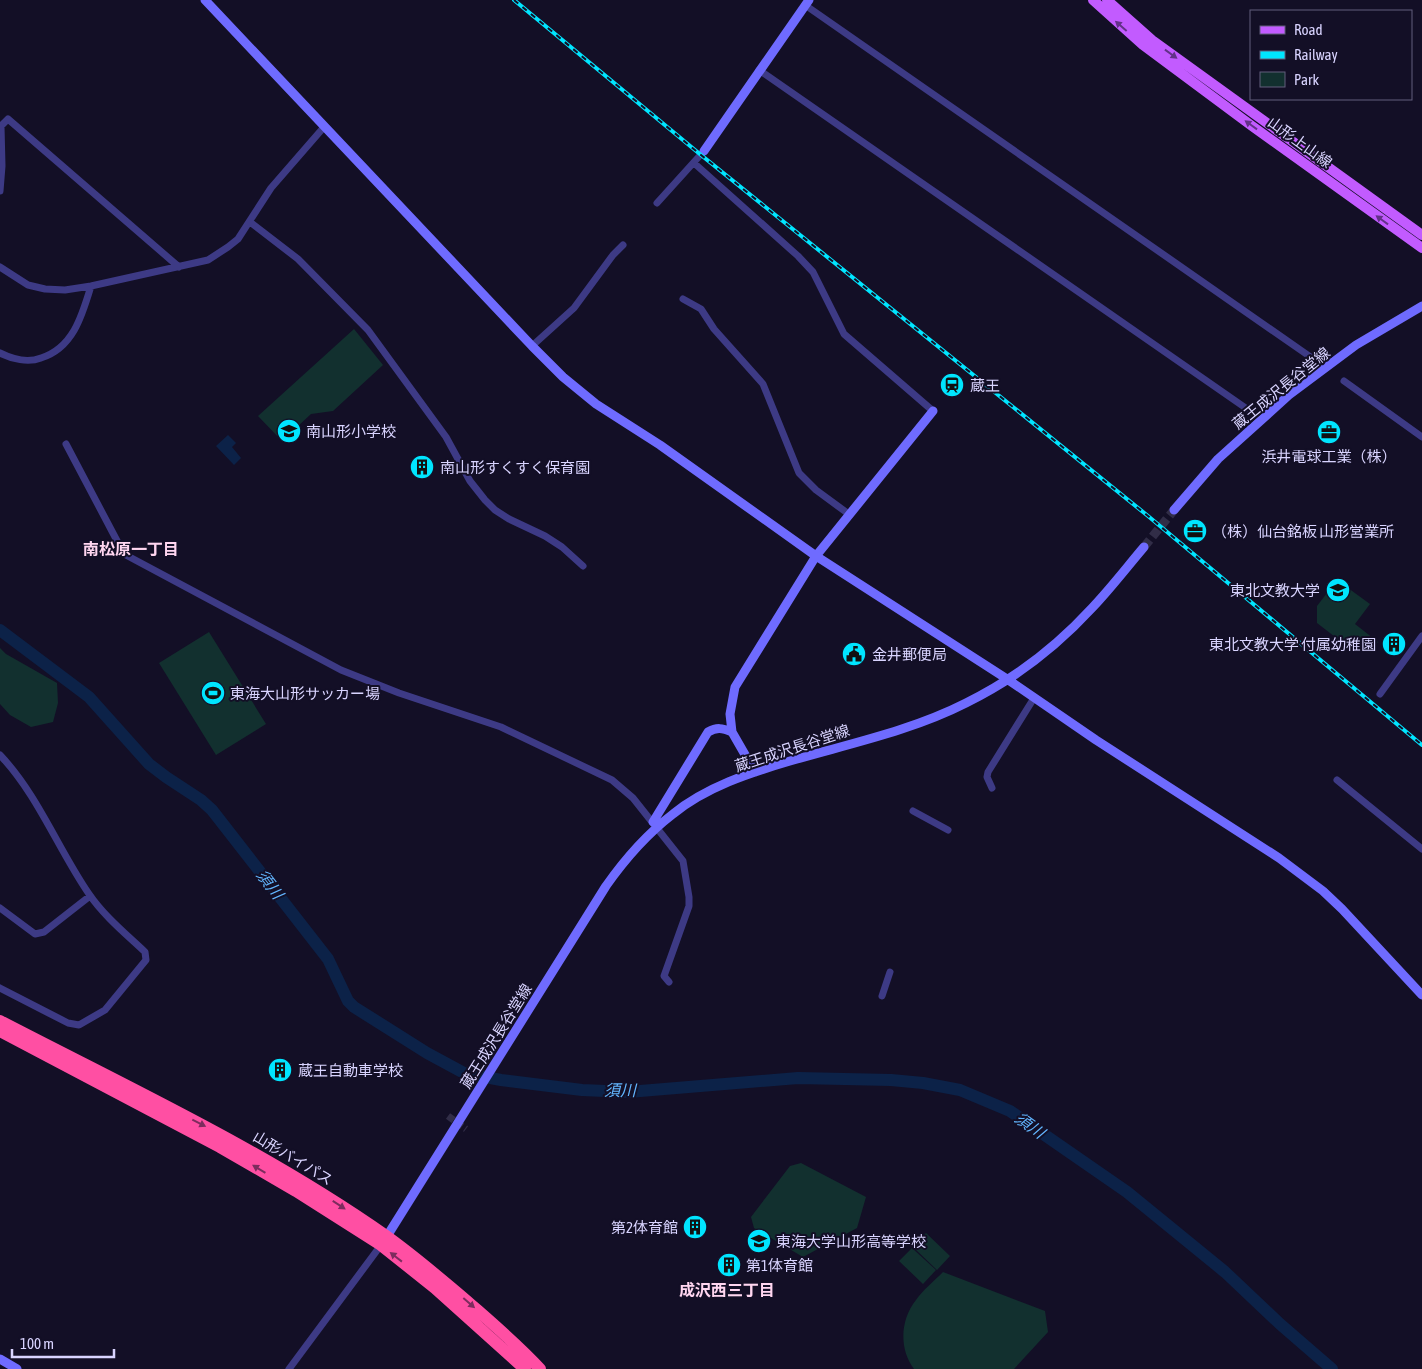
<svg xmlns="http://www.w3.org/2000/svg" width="1422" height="1369" font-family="'Asap Condensed','Noto Sans JP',sans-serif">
	<rect width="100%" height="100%" fill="#130f26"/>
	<path fill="#12302f" d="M354 329 383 365 333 411 311 414 282 441 258 416Z
		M1337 580 1370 604 1355 624 1378 642 1372 650 1359 640 1352 650 1317 623V606Z
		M209 632 266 724 216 755 159 663Z
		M0 648 6 654 57 683 58 703 53 722 31 727 10 715 0 704Z
		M801 1163 866 1197 857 1228 803 1257 754 1228 751 1217 790 1166Z
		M926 1233 950 1256 937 1270 913 1247Z
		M912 1248 936 1270 923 1284 899 1261Z
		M943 1272 1045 1311 1048 1332 1014 1369H914C899 1349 900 1320 916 1300 923 1290 934 1281 943 1272Z"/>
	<path fill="#0c2248" d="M228 435 236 443 232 447 241 458 234 465 216 446Z"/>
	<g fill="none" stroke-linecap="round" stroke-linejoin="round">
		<path stroke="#0c2248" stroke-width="12" d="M0 630 89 697 149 764 166 777 201 800 212 810 328 959 348 1001 354 1007 427 1053 464 1073 501 1080 582 1090 628 1092 798 1078 891 1080 923 1083 960 1090 1010 1111 1127 1192 1225 1272 1280 1324 1332 1369"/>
		<path stroke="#312d47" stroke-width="7" stroke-dasharray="7 3.5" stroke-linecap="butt" d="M448 1116 466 1129"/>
		<path stroke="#312d47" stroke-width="9" stroke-dasharray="9 4.5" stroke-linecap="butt" d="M1144 547 1174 510"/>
		<path stroke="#3d3a85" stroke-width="7" d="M805 5 1312 358
			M759 70 1250 411
			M694 163 798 256 813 272 844 334 933 411
			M0 191 2 166 1 126 8 119 179 267
			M657 203 704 151
			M250 222 298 259 368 330 446 437 470 481 485 500 495 510 509 519 545 536 562 547 583 566
			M0 267 28 285 45 289 65 290 91 286 208 260 228 247 238 239 271 188 324 127
			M683 299 701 309 714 329 763 384 799 473 816 490 850 515
			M532 346 574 308 613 255 623 245
			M0 353C12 359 28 363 41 358 73 348 82 316 91 286
			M1344 381 1422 437
			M66 444 124 554 341 670 399 693 501 727 612 780 633 798 683 861 689 897V906L664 976 669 982
			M1380 694 1422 636
			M0 755C38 795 58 849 89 894 104 916 126 934 145 952L146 960 105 1010 79 1025 68 1023 0 988
			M1337 780 1422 849
			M992 788 987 777 988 772 1034 698
			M913 811 948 830
			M0 908 35 934 44 932 90 896
			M882 996 890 972
			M289 1369 381 1245"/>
		<path stroke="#6f6bff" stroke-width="9" d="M205 0 532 346 563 377 596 404 660 445 816 556 1007 679 1096 740 1279 858 1323 891 1342 909 1422 995
			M704 151 809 0
			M1174 510 1218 459 1289 395 1356 345 1422 306
			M755 772 732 732 730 714 735 687 816 556 933 411
			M653 822 708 732C717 727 722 728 732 732
			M384 1241 606 886C625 859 647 834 673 814 706 787 749 773 790 761 848 744 911 731 966 703 1013 680 1057 646 1092 608 1111 588 1127 567 1144 547
			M0 1359 17 1369"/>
		<path stroke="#c25bff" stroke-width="10" d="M1093 0 1143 45 1252 126 1422 248
			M1107 0 1152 40 1422 235"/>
		<path stroke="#ff4fa3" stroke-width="12" d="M0 1021C131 1089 265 1151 386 1236 414 1256 441 1279 468 1302 492 1323 518 1345 540 1369
			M0 1031 220 1147 296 1191 381 1245 435 1288 525 1369"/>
		<g stroke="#00e5ff" stroke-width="4">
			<path id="rail" d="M514 0 701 155 1148 516 1422 745"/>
		</g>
		<use href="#rail" stroke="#130f26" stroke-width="2" stroke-dasharray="5.5" stroke-linecap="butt"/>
	</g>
	<defs><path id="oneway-solid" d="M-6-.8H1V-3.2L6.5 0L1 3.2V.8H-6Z" transform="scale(1.25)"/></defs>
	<g fill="#623188">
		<use href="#oneway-solid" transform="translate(1121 26) rotate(-139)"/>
		<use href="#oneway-solid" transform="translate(1171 54) rotate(36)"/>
		<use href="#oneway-solid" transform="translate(1251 125) rotate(-144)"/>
		<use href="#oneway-solid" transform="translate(1382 220) rotate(-144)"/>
	</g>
	<g fill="#7d2c5e">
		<use href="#oneway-solid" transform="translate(199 1123) rotate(27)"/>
		<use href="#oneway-solid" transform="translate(259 1169) rotate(-149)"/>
		<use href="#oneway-solid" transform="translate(339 1205) rotate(33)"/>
		<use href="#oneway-solid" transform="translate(396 1257) rotate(-142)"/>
		<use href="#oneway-solid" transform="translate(469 1303) rotate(41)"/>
	</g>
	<defs>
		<g id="station-disc" transform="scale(1.25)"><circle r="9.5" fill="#00e5ff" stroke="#130f26"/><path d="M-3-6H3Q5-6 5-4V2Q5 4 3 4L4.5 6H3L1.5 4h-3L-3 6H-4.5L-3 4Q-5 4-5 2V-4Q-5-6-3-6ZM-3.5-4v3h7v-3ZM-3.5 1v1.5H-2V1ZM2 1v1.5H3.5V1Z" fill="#111"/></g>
		<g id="school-disc" transform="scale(1.25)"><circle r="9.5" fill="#00e5ff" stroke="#130f26"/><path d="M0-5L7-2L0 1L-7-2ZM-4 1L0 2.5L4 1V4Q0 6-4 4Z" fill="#111"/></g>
		<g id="office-disc" transform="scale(1.25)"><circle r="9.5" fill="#00e5ff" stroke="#130f26"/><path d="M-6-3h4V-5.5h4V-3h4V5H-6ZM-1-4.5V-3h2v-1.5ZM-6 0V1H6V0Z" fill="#111"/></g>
		<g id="building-disc" transform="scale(1.25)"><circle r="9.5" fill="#00e5ff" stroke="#130f26"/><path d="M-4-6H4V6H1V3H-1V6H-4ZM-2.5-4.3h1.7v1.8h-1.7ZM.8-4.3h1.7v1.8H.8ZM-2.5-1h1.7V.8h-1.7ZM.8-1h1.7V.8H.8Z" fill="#111"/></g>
		<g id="civic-disc" transform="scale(1.25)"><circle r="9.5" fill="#00e5ff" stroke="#130f26"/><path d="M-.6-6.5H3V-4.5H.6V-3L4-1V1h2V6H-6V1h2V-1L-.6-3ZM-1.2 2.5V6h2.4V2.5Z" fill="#111"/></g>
		<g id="stadium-disc" transform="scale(1.25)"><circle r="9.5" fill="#00e5ff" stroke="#130f26"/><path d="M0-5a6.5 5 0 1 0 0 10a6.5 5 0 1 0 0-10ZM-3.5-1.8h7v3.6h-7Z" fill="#111"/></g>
	</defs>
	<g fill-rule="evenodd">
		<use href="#station-disc" x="952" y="385"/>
		<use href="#school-disc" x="289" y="431"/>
		<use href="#office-disc" x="1329" y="432"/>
		<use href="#building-disc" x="422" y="467"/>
		<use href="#office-disc" x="1195" y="531"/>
		<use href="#school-disc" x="1338" y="590"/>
		<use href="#building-disc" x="1394" y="644"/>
		<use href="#civic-disc" x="854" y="654"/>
		<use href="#stadium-disc" x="213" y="693"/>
		<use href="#building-disc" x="280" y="1070"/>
		<use href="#building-disc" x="695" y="1227"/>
		<use href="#school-disc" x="759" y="1241"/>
		<use href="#building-disc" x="729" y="1265"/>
	</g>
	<g text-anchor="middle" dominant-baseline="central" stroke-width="4" stroke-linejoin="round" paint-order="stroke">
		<g font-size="15" fill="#d9d4ff" stroke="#130f26">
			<text transform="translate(1300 142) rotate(36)">山形上山線</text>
			<text transform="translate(1281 388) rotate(-39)">蔵王成沢長谷堂線</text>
			<text transform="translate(792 748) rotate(-18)">蔵王成沢長谷堂線</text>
			<text transform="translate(496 1036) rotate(-58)">蔵王成沢長谷堂線</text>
			<text transform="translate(293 1158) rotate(31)">山形バイパス</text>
		</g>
		<g font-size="15" fill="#d9d4ff" stroke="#130f26" text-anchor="start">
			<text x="970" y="385">蔵王</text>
			<text x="306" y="431">南山形小学校</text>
			<text x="1329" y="456" text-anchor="middle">浜井電球工業（株）</text>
			<text x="440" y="467">南山形すくすく保育園</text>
			<text x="1212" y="531">（株）仙台銘板 山形営業所</text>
			<text x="1320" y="590" text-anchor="end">東北文教大学</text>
			<text x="1376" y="644" text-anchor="end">東北文教大学 付属幼稚園</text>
			<text x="872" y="654">金井郵便局</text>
			<text x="230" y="693">東海大山形サッカー場</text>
			<text x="298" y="1070">蔵王自動車学校</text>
			<text x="678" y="1227" text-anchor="end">第2体育館</text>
			<text x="776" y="1241">東海大学山形高等学校</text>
			<text x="746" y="1265">第1体育館</text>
		</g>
		<g font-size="16" font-weight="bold" fill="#ffd6f0" stroke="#130f26">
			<text x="131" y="549">南松原一丁目</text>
			<text x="727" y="1290">成沢西三丁目</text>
		</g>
		<g font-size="16" font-style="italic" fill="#62b6ff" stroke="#130f26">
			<text transform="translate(270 884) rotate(52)">須川</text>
			<text x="620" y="1090">須川</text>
			<text transform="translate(1030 1125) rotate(35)">須川</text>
		</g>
	</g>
	<rect x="1250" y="10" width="162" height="90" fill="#130f26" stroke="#625e7d"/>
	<rect x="1260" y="26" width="25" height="8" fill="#c25bff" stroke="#625e7d"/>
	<text x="1294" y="35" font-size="15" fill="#d9d4ff">Road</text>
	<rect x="1260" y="51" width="25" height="8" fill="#00e5ff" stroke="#625e7d"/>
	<text x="1294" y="60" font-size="15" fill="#d9d4ff">Railway</text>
	<rect x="1260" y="72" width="25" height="15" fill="#12302f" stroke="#625e7d"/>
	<text x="1294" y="85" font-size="15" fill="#d9d4ff">Park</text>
	<path d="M12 1349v8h102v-8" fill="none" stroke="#d9d4ff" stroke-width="2.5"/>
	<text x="20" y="1349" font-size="15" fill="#d9d4ff" stroke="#130f26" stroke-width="4" paint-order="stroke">100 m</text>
</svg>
